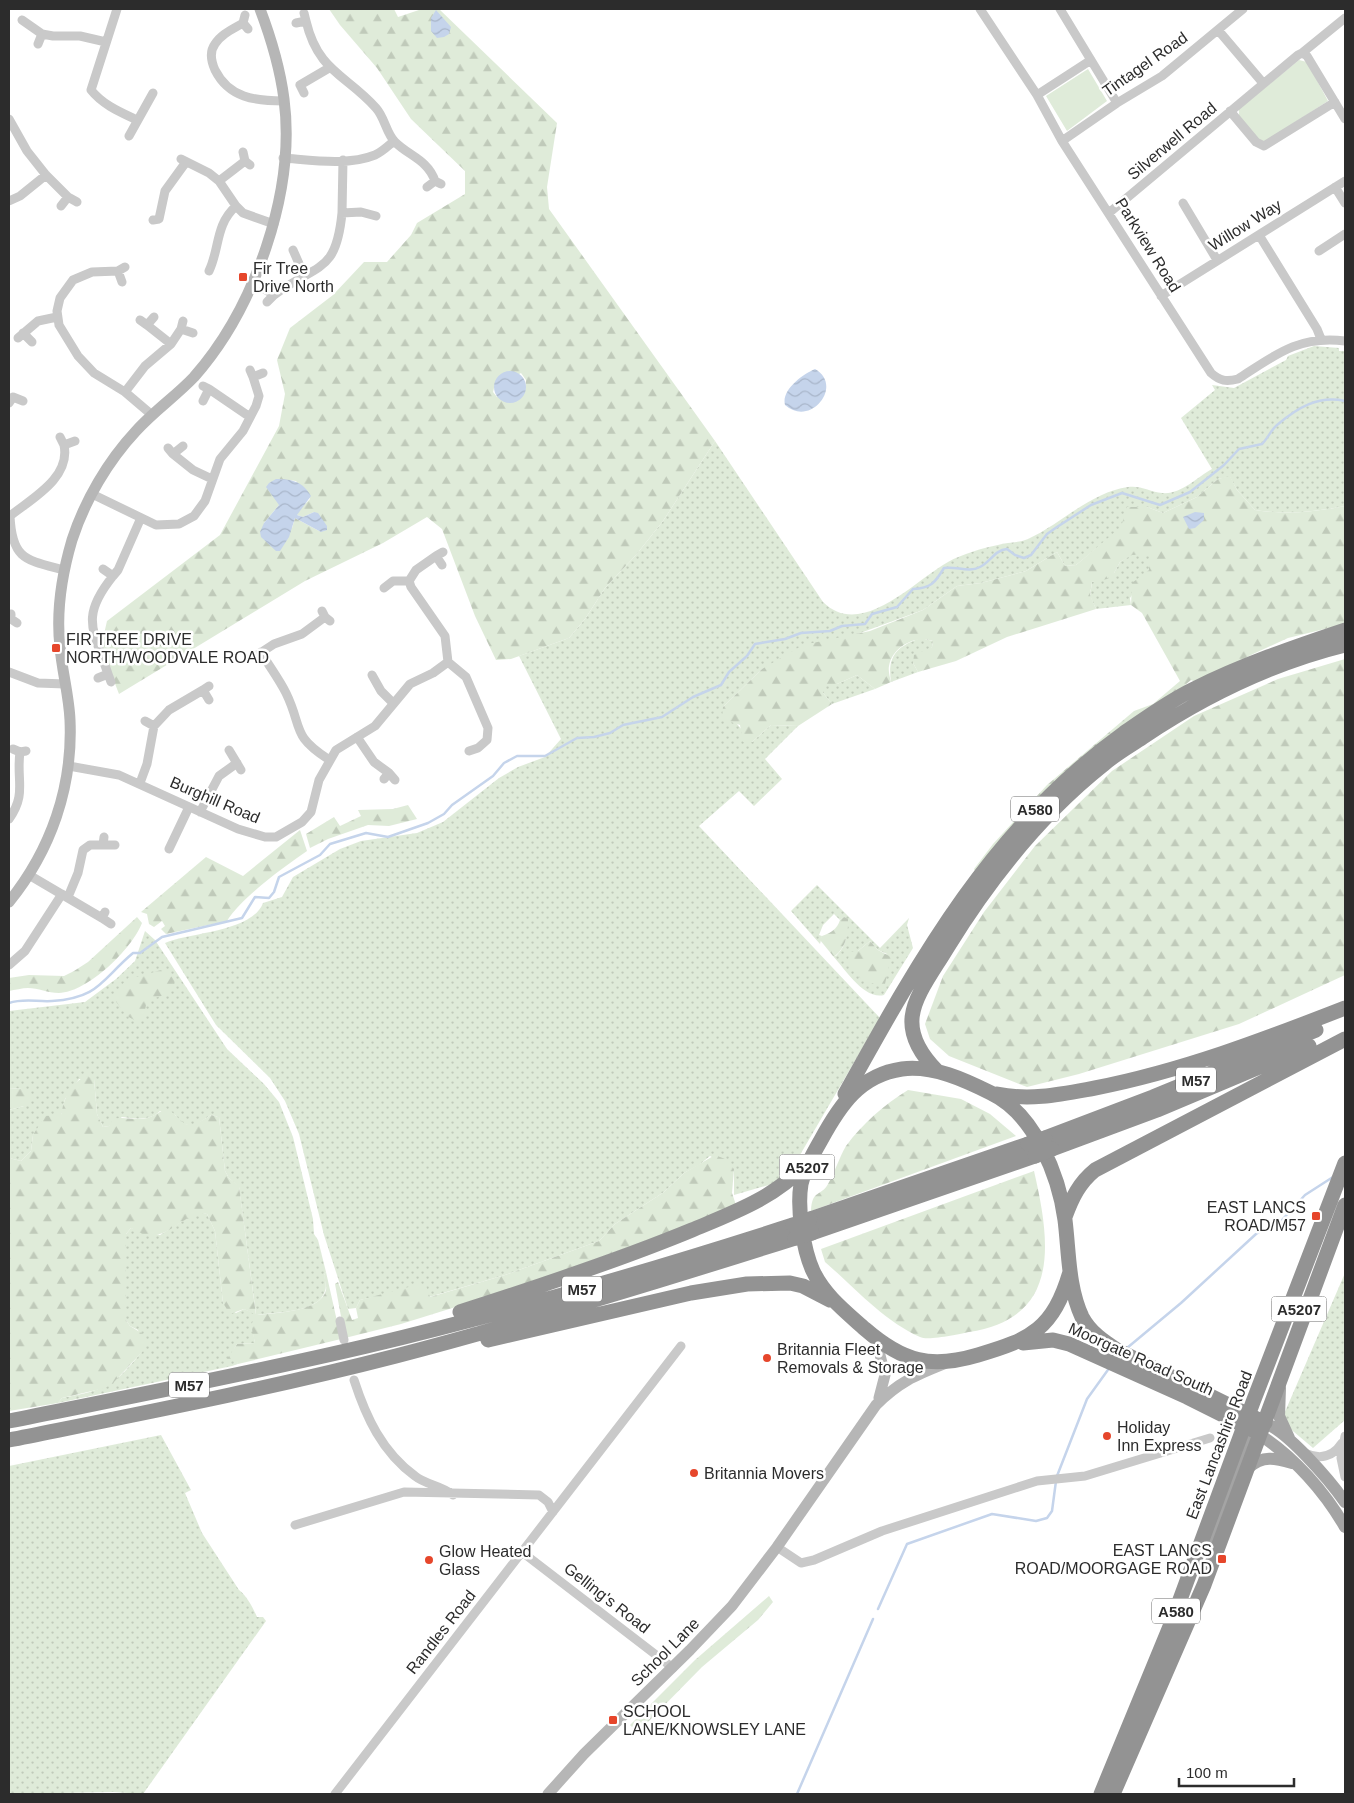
<svg xmlns="http://www.w3.org/2000/svg" width="1354" height="1803" font-family="Arial,sans-serif">
	<defs>
		<pattern id="grass-dots" width="8" height="8" patternUnits="userSpaceOnUse" patternTransform="scale(1.25)"><rect width="8" height="8" fill="#dfebd9"/><path d="M2 2h.1M6 6h.1" fill="none" stroke="#c0caba" stroke-width="1.8" stroke-linecap="round"/></pattern>
		<pattern id="forest-firs" width="22" height="20" patternUnits="userSpaceOnUse" patternTransform="scale(1.25)"><rect width="22" height="20" fill="#dfebd9"/><path d="M5 1l3.5 6h-7zM16 11l3.5 6h-7z" fill="#c0caba"/></pattern>
		<pattern id="water-waves" width="16" height="10" patternUnits="userSpaceOnUse" patternTransform="scale(1.25)"><rect width="16" height="10" fill="#c5d4eb"/><path d="M0 5q4-4 8 0t8 0" fill="none" stroke="#a9b6ca"/></pattern>
	</defs>
	<rect width="100%" height="100%" fill="#fff"/>
	<path fill="url(#grass-dots)" fill-rule="evenodd" d="M1314 346 1339 348V351H1345V506C1314 512 1287 515 1255 510L1237 490 1230 477 1218 479 1197 497 1163 513 1147 507 1076 565 1065 566 1057 552 1026 571 981 583 957 586 923 610 762 669 723 707 752 742 771 725 798 726 765 759 782 779 754 806 739 791 699 826 880 1018 790 1172 779 1182 734 1195V1169L710 1156 699 1165 684 1173 664 1192 615 1224 599 1241 505 1275 429 1297 425 1286 360 1300 356 1308 348 1309 324 1235 299 1134 285 1101 270 1078 216 1025 165 943C191 932 252 932 263 903L282 897 293 877 340 849 361 841 417 833 443 822 499 778 518 767 545 757 561 739 519 656 569 638 585 619 605 588 636 555 663 521 715 441 823 602C861 640 914 581 948 562 962 554 983 548 998 545 1008 542 1019 543 1028 539 1061 524 1091 492 1128 487 1140 485 1151 492 1162 493 1181 495 1197 477 1212 469L1181 418 1215 390 1212 385 1234 388 1286 360 1288 356Z
		M1132 554H1150L1149 570 1130 598 1131 605 1096 609 1090 596 1092 582 1114 573 1120 562Z
		M921 638 933 641 932 647 913 663 918 672 891 682C887 656 897 646 921 638Z
		M857 675 875 689 832 704 823 693V684H837Z
		M817 885 880 948 909 918 907 925 913 948 884 995C864 1000 845 969 833 956H836C848 944 848 933 844 917L840 920 834 914 823 925 819 935 822 936 820 944 791 911ZM870 941 878 950 887 954 856 975 858 951Z
		M145 931 155 940 227 1049 264 1084 279 1102 293 1137 313 1219 314 1234 318 1240 326 1272 324 1275C325 1279 327 1286 325 1291 319 1313 276 1312 257 1315L252 1326 255 1343 237 1344 234 1349 238 1364 232 1366 58 1403 62 1398C105 1390 115 1386 143 1350L138 1330 130 1326 126 1320V1234L131 1228 160 1235 197 1212 207 1214 215 1231 223 1303 236 1313 244 1309 256 1314 239 1187 229 1178 225 1171 219 1117 211 1115 194 1126 182 1124 175 1115 160 1111C150 1121 136 1119 122 1117L109 1126 103 1127 97 1114 94 1079H79L65 1099 61 1115 33 1135 31 1151 21 1161 9 1158V1110L24 1106 22 1089 9 1088V1011L85 1002 116 979 135 961Z
		M1345 1273V1420L1313 1448 1281 1421Z
		M161 1435 191 1490 185 1493 202 1533 239 1590C247 1596 253 1608 257 1617H263L266 1621 143 1794 113 1792 9 1794V1466Z"/>
	<path fill="url(#forest-firs)" fill-rule="evenodd" d="M329 9H394L398 17 422 9H439L557 123 547 187 549 209 715 441 663 521 636 555 605 588 585 619 569 638 511 659 496 660 475 616 442 529 427 517 383 543 305 581 119 694 101 647 107 621 220 535 279 426 285 394 277 360 290 328 333 295 364 262H387L411 235 417 223 465 194V171L411 119 377 68 340 25ZM521 373 526 380 525 390 497 397 493 392 494 388ZM281 479 296 481 310 499 298 511 297 515 303 517 314 512 321 532 295 518 292 528 264 523 279 505Z
		M1230 476 1237 490 1255 510C1287 515 1314 512 1345 506V624L1288 638 1253 654 1198 683 1191 680 1185 685 1183 691 975 871 974 869 993 844 1047 785 1134 711 1153 704 1180 681 1142 613 1131 605 1132 583 1149 570V554L1132 555 1120 562 1114 573 1107 579 1092 582 1090 595 1096 609 1007 637 956 661 918 672 913 663 914 655 932 647 933 641C916 635 893 646 889 666 888 671 890 678 891 682L875 689 857 675 837 684H823V693L832 704 798 726 771 725 752 742H743L740 725 722 719 723 707 762 669 803 645 870 631 923 610 957 586 981 583 1026 571 1057 552 1065 566 1076 565 1121 527 1127 507H1147L1163 513 1197 497 1218 479Z
		M1345 659V975L1239 1024 1079 1074 1027 1087 949 1056 930 1039 925 1024 943 976 984 912 1035 846 1112 771 1194 716 1278 679Z
		M408 805 417 819 389 826 368 825 328 839 310 848 306 834 334 817 340 826 361 816 358 810 393 809Z
		M300 830 307 851C285 866 241 898 227 921L166 934 161 929 165 926 162 921 154 927 149 924 147 914 141 912 206 857 243 876Z
		M137 917 142 923C132 949 88 992 59 993 48 993 38 988 28 988 22 988 15 990 9 991V978L29 975 64 976 74 971 88 962Z
		M844 917 848 919C848 934 847 946 835 956H833L820 940 822 936C831 933 837 929 840 920Z
		M870 941 878 950 891 957 885 984 868 983 856 975V970L847 961 851 952 858 951Z
		M163 970 175 979 174 987 169 994 147 1000 144 1015 136 1021 127 1016 114 999V994L130 976C144 980 150 971 163 970Z
		M87 1076 94 1079 97 1114 103 1127 109 1126 113 1119C123 1117 128 1119 137 1119 150 1120 157 1113 167 1108 189 1126 184 1132 211 1115L219 1117 225 1171 229 1178 239 1186 256 1315C275 1313 321 1312 326 1290 327 1286 324 1279 324 1275L326 1272 341 1339 238 1364 236 1360 227 1359 237 1344 255 1343 251 1325 256 1315 244 1309 230 1314 223 1303 215 1231 207 1214C184 1211 169 1240 146 1235 141 1234 136 1230 131 1228L126 1234V1320L130 1326 143 1334 145 1344 143 1351 114 1382 105 1388 62 1398 58 1403 9 1411V1158L21 1161 31 1151 33 1135 45 1116 61 1115C64 1099 70 1082 87 1076Z
		M9 1088 22 1089 30 1097 24 1106 9 1110Z
		M908 1090 961 1099 990 1114 1016 1136 811 1211C812 1189 821 1197 828 1184 835 1172 839 1158 846 1146 863 1123 884 1105 908 1090Z
		M715 1155 725 1159 734 1169 732 1193 737 1208 507 1291 401 1324 345 1338 335 1284 338 1282 352 1320 358 1318 356 1308 360 1300 420 1284 426 1286 430 1297 505 1275 599 1241 615 1224 664 1192 684 1173Z
		M1034 1171C1050 1241 1062 1318 969 1332 959 1334 928 1341 920 1337 884 1321 855 1288 825 1262L821 1249Z
		M769 1596 773 1602 758 1620 702 1667 644 1726 642 1737 630 1725 695 1660Z"/>
	<path fill="#dfebd9" d="M1299 60 1307 62 1328 101 1264 142 1260 141 1239 116V109Z
		M1088 69 1107 101 1067 131 1046 96Z"/>
	<path fill="url(#water-waves)" d="M436 10 451 27 449 34 444 37 437 38 431 31V18Z
		M815 369C844 385 811 428 785 405 781 390 803 374 815 369Z
		M494 387a16 16 0 1 1 32 0a16 16 0 1 1-32 0Z
		M276 479C293 479 303 482 311 496L297 515 303 517 314 512 318 513 327 526V530L321 532 295 518 289 537 280 551H276L261 537 260 532 264 523 279 505 266 487 269 483Z
		M1195 512 1204 513V520L1195 528 1189 529 1183 517Z"/>
	<g fill="none" stroke-linecap="round" stroke-linejoin="round">
		<path stroke="#c5d4eb" stroke-width="2.5" d="M9 1003C24 998 37 1002 52 1001 99 998 101 980 133 953H140L162 937 242 918 255 897 269 898 274 892 279 877 320 855 330 844 366 833 388 837 428 823 444 814 452 805 493 776 504 763 517 756H545L577 738 594 737 610 733 623 725 662 717 693 697 721 685 729 672 747 656 755 644 785 639 801 633 830 631 842 626 865 624 872 614 897 607 913 589C931 588 935 583 944 568 957 566 968 573 980 567 990 562 995 550 1007 549L1015 555 1024 558 1031 555 1047 534 1057 527 1091 505 1122 493 1160 505 1190 492 1224 465 1239 449 1262 444C1268 438 1271 430 1277 425 1297 408 1318 395 1345 401
			M1127 1348 1181 1303 1256 1234 1282 1220 1305 1195 1333 1177
			M1057 1476 1087 1399 1110 1367
			M878 1609 907 1544 992 1514 1036 1521 1047 1518 1052 1511 1056 1481
			M797 1794 873 1619"/>
		<path stroke="#c9c9c9" stroke-width="9" d="M117 9 91 90C103 105 120 112 137 120
			M980 9 1037 95 1062 141 1211 373C1220 381 1226 382 1238 379 1275 355 1299 335 1345 341
			M1060 9 1117 103
			M245 15 243 23 248 29
			M22 20 42 34 53 36H80L106 42
			M306 21C318 72 347 75 376 108 385 118 386 133 395 142 409 156 428 160 435 181
			M243 23C233 29 221 34 215 44 209 52 211 61 215 70 229 98 255 101 284 101
			M296 23 306 21 304 13
			M1218 30 1263 83
			M38 44 42 34
			M1302 53 1345 18
			M304 93 300 85 329 68
			M1037 95 1091 60
			M1230 111 1256 142 1264 146 1335 102
			M9 119 27 151 46 175 68 197
			M129 136 153 93
			M1062 141 1117 103 1162 76 1243 9
			M243 152 245 161 250 165
			M283 158C311 160 348 166 375 155 382 152 388 146 394 141
			M181 159 209 173 219 181 236 206 243 213 274 224
			M219 181 245 161
			M427 187 435 181 441 184
			M1335 187 1345 203
			M9 201 20 196 46 175
			M1183 203 1217 260
			M61 206 68 197 77 202
			M1110 212 1298 55 1302 53 1307 56 1345 119
			M342 213 343 160
			M153 220 159 219 165 191 186 162
			M1259 235 1317 329 1321 339
			M293 250 304 275
			M1319 251 1345 234
			M118 271 92 272 73 280 60 298 57 311 59 325 78 356 94 373 125 392 152 415
			M209 271C220 248 215 225 236 206
			M122 282 118 271 125 267
			M264 289 274 295 267 302
			M274 295C318 263 336 274 342 213L361 212 376 216
			M1161 296 1345 181
			M140 320 147 325 154 317
			M183 321 181 329 193 333
			M147 325 171 344
			M23 333 32 342
			M18 338 38 321 57 317
			M250 370 253 377 263 373
			M209 389 250 417
			M125 392 145 366 171 344 181 329
			M203 401 209 389 203 386
			M9 403 13 397 23 401
			M60 437 64 445 75 441
			M168 448 173 454 183 446
			M173 454 193 470 212 479
			M92 494 156 525 179 524 194 516 205 501 220 459 243 431 256 406 259 396 253 377
			M10 516C31 499 71 478 64 445
			M10 516C12 560 26 560 64 570
			M442 565 436 556 443 552
			M103 569 113 576 118 570 140 520
			M409 581 411 587 445 636 448 662 466 677 488 728 487 740 478 748 469 751
			M384 588 393 581H409L416 570 436 556
			M322 611 325 617 330 621
			M11 614V619L17 623
			M261 652C269 666 279 679 286 693 303 728 291 735 328 759
			M254 657 274 644 302 634 325 617
			M9 672 38 683 65 684
			M108 674C93 629 80 617 113 576
			M372 675 381 691 393 703
			M98 678 108 674 111 682
			M209 700 203 690 209 686
			M154 726 169 710 203 690
			M357 737 374 762 389 773
			M13 749 20 752 26 751
			M229 750 241 770
			M69 766 119 775 238 829 265 837H276L302 822 311 812 319 780 336 750 375 726 410 684 433 673 448 662
			M384 779 389 773 395 780
			M140 783 147 764 154 726 145 721
			M200 812 219 776 237 763
			M9 819C27 794 16 780 20 752
			M104 837 103 845H115
			M169 849 189 807
			M29 875 102 918
			M68 897 78 873 83 850 90 845H103
			M105 912 102 918 111 924
			M9 965 25 951 62 894
			M340 1321 344 1340
			M354 1380C366 1417 382 1452 415 1476 426 1485 441 1485 453 1495
			M1345 1436 1341 1458 1345 1477
			M1305 1453C1320 1460 1333 1457 1342 1443
			M295 1525 404 1492 539 1495 548 1502 553 1512
			M777 1547 801 1563 814 1560 882 1531 1037 1481 1085 1476 1210 1438
			M522 1552 673 1668
			M335 1794 681 1346"/>
		<path stroke="#b6b6b6" stroke-width="11" d="M9 902C51 850 73 787 70 720 69 696 62 671 60 647 56 612 62 574 72 540 85 500 108 461 136 431 154 411 176 396 194 377 255 308 296 191 284 99 280 68 271 38 260 9
			M876 1339 885 1375 879 1398
			M548 1794 584 1754 690 1650 732 1606 777 1547 876 1405C899 1382 914 1376 944 1364"/>
		<path stroke="#a4a4a4" stroke-width="12" d="M1280 1388 1279 1416 1289 1438
			M1260 1435C1294 1457 1325 1492 1345 1527
			M1248 1468C1263 1455 1275 1458 1292 1463
			M1210 1538 1255 1426 1261 1422C1284 1426 1331 1482 1345 1502"/>
		<path stroke="#939393" stroke-width="15" d="M937 1071C890 1023 918 996 947 948 989 880 1040 815 1103 765 1115 754 1130 746 1143 737 1206 695 1272 663 1345 645
			M845 1094C921 957 993 827 1124 733 1146 718 1169 701 1194 689 1242 665 1294 647 1345 630
			M997 1094C1031 1101 1062 1094 1095 1088 1182 1071 1263 1040 1345 1008
			M1045 1138 1153 1097 1316 1030
			M1052 1149 1157 1110 1309 1046
			M1065 1217C1072 1198 1079 1183 1095 1170L1345 1039
			M810 1219 1028 1144
			M812 1233 1035 1156
			M1070 1272C1053 1329 1032 1339 978 1355 931 1369 903 1362 865 1329 846 1312 824 1295 813 1271 803 1249 797 1208 801 1184 805 1168 813 1154 821 1140 840 1105 860 1075 902 1069 933 1065 965 1080 991 1093 1035 1114 1059 1176 1065 1220 1069 1252 1068 1287 1082 1317 1090 1332 1103 1341 1117 1350L1265 1423
			M460 1312C538 1287 617 1261 692 1230 735 1212 774 1198 806 1164
			M488 1340 691 1293 747 1284 790 1283 803 1286 830 1300
			M1023 1343 1053 1340 1069 1344 1187 1397 1253 1430
			M9 1421C128 1397 248 1374 367 1346 510 1312 653 1270 793 1225
			M9 1440C138 1414 268 1389 396 1356 530 1321 663 1280 795 1238
			M1101 1794 1171 1624 1253 1402 1345 1163
			M1113 1794 1204 1585 1345 1205"/>
		<path stroke="#939393" stroke-width="15" d="M1028 1144 1045 1138
			M1035 1156 1052 1149
			M793 1225 810 1219
			M795 1238 812 1233"/>
	</g>
	<g fill="#e6462b" stroke="#fff" stroke-width="2">
		<rect x="238" y="272" width="10" height="10" rx="2.5"/>
		<rect x="51" y="643" width="10" height="10" rx="2.5"/>
		<rect x="1311" y="1211" width="10" height="10" rx="2.5"/>
		<circle cx="767" cy="1358" r="5"/>
		<circle cx="1107" cy="1436" r="5"/>
		<circle cx="694" cy="1473" r="5"/>
		<rect x="1217" y="1554" width="10" height="10" rx="2.5"/>
		<circle cx="429" cy="1560" r="5"/>
		<rect x="608" y="1715" width="10" height="10" rx="2.5"/>
	</g>
	<g text-anchor="middle" dominant-baseline="central" stroke-width="5" stroke-linejoin="round" paint-order="stroke">
		<g fill="#fff" stroke="#6b6b6b" stroke-width="1">
			<rect x="1011" y="796.5" width="48" height="25" rx="4"/>
			<rect x="1176" y="1067.5" width="40" height="25" rx="4"/>
			<rect x="779.5" y="1154.5" width="55" height="25" rx="4"/>
			<rect x="562" y="1276.5" width="40" height="25" rx="4"/>
			<rect x="1271.5" y="1296.5" width="55" height="25" rx="4"/>
			<rect x="169" y="1372.5" width="40" height="25" rx="4"/>
			<rect x="1152" y="1598.5" width="48" height="25" rx="4"/>
		</g>
		<g font-size="15" font-weight="bold" fill="#2c2c2c">
			<text x="1035" y="809">A580</text>
			<text x="1196" y="1080">M57</text>
			<text x="807" y="1167">A5207</text>
			<text x="582" y="1289">M57</text>
			<text x="1299" y="1309">A5207</text>
			<text x="189" y="1385">M57</text>
			<text x="1176" y="1611">A580</text>
		</g>
		<g font-size="16" fill="#2c2c2c" stroke="#fff">
			<text transform="translate(1145 64) rotate(-35)">Tintagel Road</text>
			<text transform="translate(1172 141) rotate(-40)">Silverwell Road</text>
			<text transform="translate(1245 225) rotate(-32)">Willow Way</text>
			<text transform="translate(1148 245) rotate(58)">Parkview Road</text>
			<text transform="translate(215 800) rotate(23)">Burghill Road</text>
			<text transform="translate(1141 1359) rotate(24)">Moorgate Road South</text>
			<text transform="translate(1219 1445) rotate(-69)">East Lancashire Road</text>
			<text transform="translate(607 1598) rotate(38)">Gelling's Road</text>
			<text transform="translate(441 1632) rotate(-52)">Randles Road</text>
			<text transform="translate(665 1652) rotate(-45)">School Lane</text>
		</g>
		<g font-size="16" fill="#2c2c2c" stroke="#fff" text-anchor="start">
			<text x="253" y="268">Fir Tree<tspan x="253" dy="18">Drive North</tspan></text>
			<text x="66" y="639">FIR TREE DRIVE<tspan x="66" dy="18">NORTH/WOODVALE ROAD</tspan></text>
			<text x="1306" y="1207" text-anchor="end">EAST LANCS<tspan x="1306" dy="18">ROAD/M57</tspan></text>
			<text x="777" y="1349">Britannia Fleet<tspan x="777" dy="18">Removals &amp; Storage</tspan></text>
			<text x="1117" y="1427">Holiday<tspan x="1117" dy="18">Inn Express</tspan></text>
			<text x="704" y="1473">Britannia Movers</text>
			<text x="1212" y="1550" text-anchor="end">EAST LANCS<tspan x="1212" dy="18">ROAD/MOORGAGE ROAD</tspan></text>
			<text x="439" y="1551">Glow Heated<tspan x="439" dy="18">Glass</tspan></text>
			<text x="623" y="1711">SCHOOL<tspan x="623" dy="18">LANE/KNOWSLEY LANE</tspan></text>
		</g>
	</g>
	<rect width="1354" height="1803" fill="none" stroke="#2c2c2c" stroke-width="20"/>
	<path d="M1179 1778v8h115v-8" fill="none" stroke="#2c2c2c" stroke-width="2.5"/>
	<text x="1186" y="1778" font-size="15" fill="#2c2c2c" stroke="#ffffff" stroke-width="4" paint-order="stroke">100 m</text>
</svg>
